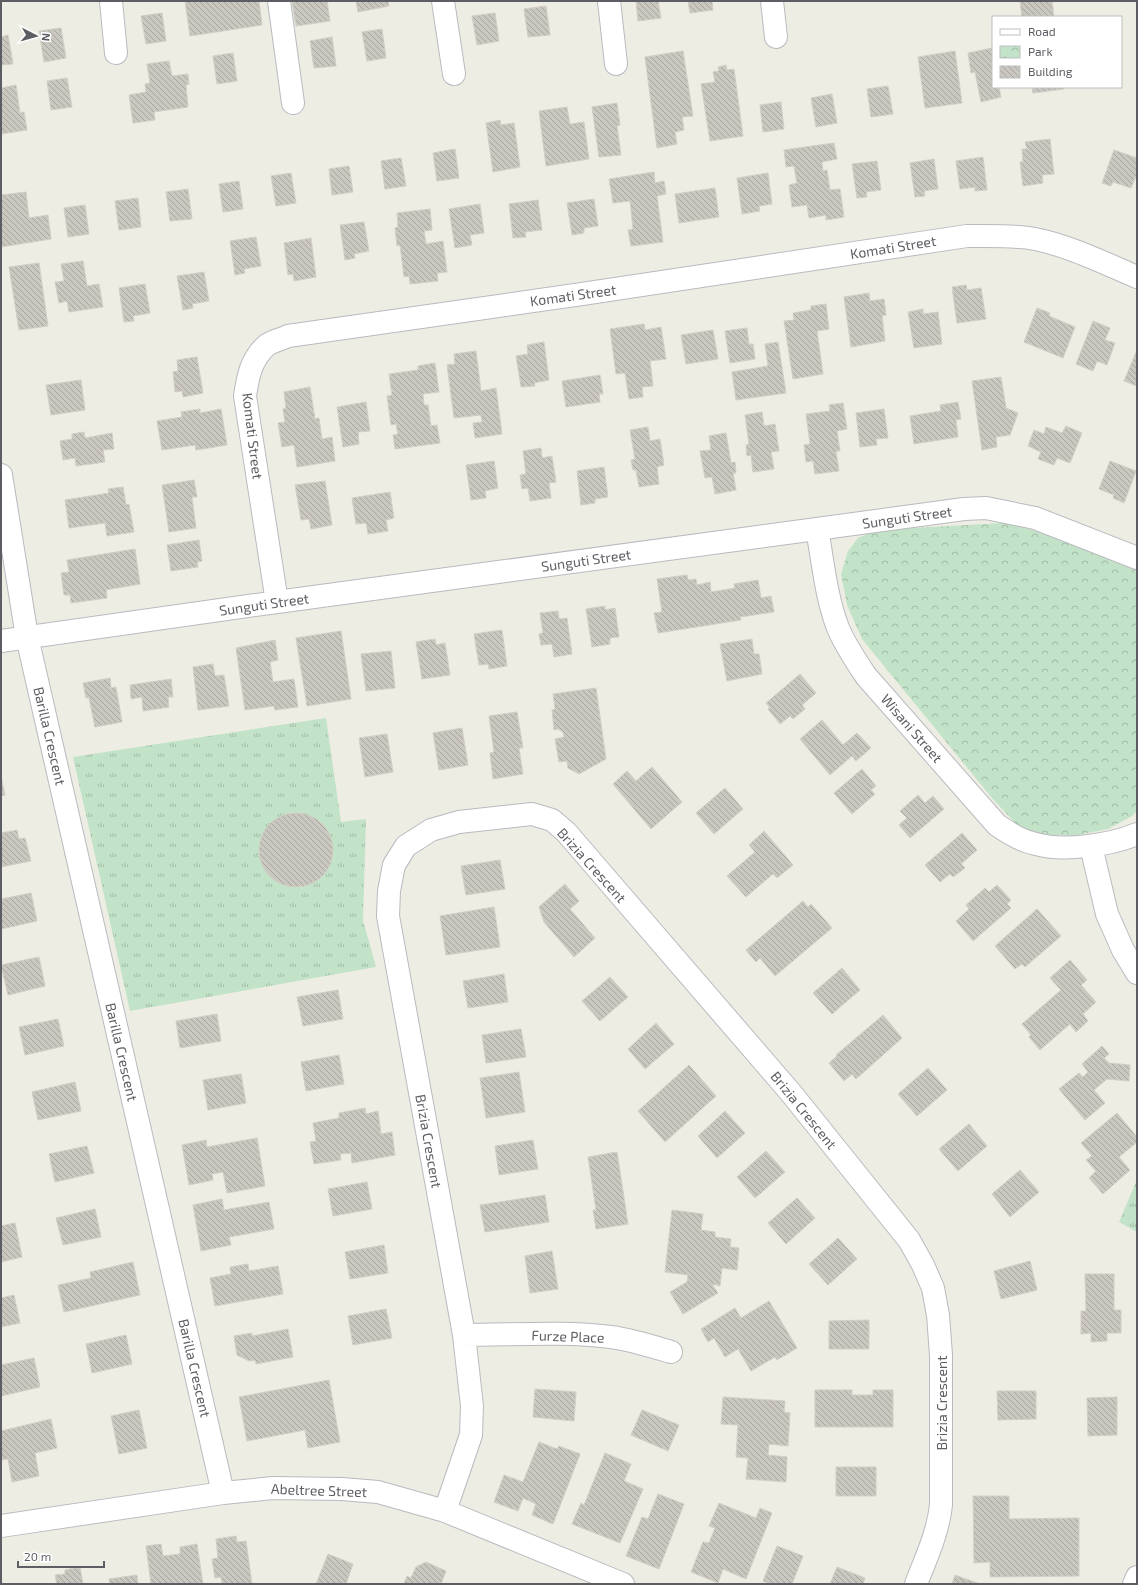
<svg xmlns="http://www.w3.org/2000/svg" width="1138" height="1585" font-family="'Exo 2',sans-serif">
	<defs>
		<pattern id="grass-tufts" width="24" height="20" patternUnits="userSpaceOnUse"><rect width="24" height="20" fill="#c2e3c7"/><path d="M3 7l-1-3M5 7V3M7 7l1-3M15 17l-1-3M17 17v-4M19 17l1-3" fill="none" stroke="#a1bba5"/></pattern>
		<pattern id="park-crowns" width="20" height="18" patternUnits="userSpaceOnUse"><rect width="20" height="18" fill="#c2e3c7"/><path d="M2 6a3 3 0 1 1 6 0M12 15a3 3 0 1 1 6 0" fill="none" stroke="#a1bba5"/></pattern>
		<pattern id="building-back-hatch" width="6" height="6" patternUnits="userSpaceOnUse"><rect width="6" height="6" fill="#c9c7c0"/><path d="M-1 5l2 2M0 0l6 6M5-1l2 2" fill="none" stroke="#a6a5a0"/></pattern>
	</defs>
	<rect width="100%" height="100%" fill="#edede4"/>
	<path fill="url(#grass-tufts)" d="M326 718 341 822 366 819 363 920 376 967 130 1011 73 757Z
		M1136 1182 1137 1183V1232L1119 1222Z"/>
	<path fill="url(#park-crowns)" d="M1003 523 1042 532 1137 571V811L1132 816 1108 829 1072 836 1036 834 1017 825 992 798 862 639 847 605 841 574 848 551 858 538 877 530Z"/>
	<path fill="url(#building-back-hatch)" stroke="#d2cfc3" d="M185 1H259L262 25 190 36Z
		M292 1H327L330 21 296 26Z
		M356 1H388L389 6 358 12Z
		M636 1H658L661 18 638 21Z
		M688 1H712L713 10 690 13Z
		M1020 1H1052L1054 17H1022Z
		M546 6 550 35 528 37 524 9Z
		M162 13 166 41 146 44 141 16Z
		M495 13 499 41 477 45 472 16Z
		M61 28 66 58 44 62 39 31Z
		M382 29 386 58 367 61 362 32Z
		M8 35 13 64 1 65V37Z
		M332 37 336 66 314 68 310 41Z
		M992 48 993 87H999L1001 97 981 102 975 72 971 73 968 53Z
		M683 51 693 116 682 117 684 130 675 132 677 144 657 148 645 57Z
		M955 51 962 103 925 108 918 57Z
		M233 53 237 81 217 84 213 56Z
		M169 61 172 76 188 74 189 84 186 85 188 107 154 112 155 120 133 123 129 95 146 92 145 84 150 83 147 64Z
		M726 65 727 70 734 69 743 136 710 141 701 84 715 82 713 72 719 71 718 67Z
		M67 78 72 107 51 110 47 81Z
		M16 85 20 113 24 112 27 130 1 134V88Z
		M888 86 893 114 871 117 867 89Z
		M1032 87H1063L1064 89 1033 93Z
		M832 94 837 123 816 127 811 98Z
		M781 102 784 129 763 132 760 105Z
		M617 103 620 125 617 126 621 155 599 157 592 107Z
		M567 107 570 124 584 122 589 159 546 166 539 111Z
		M500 120 501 125 514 123 520 167 493 172 486 123Z
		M1050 139 1054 174 1042 175 1043 183 1023 186 1020 162H1023L1022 149H1027L1025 142Z
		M834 143 837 159 822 162 823 171 827 170 830 190 840 189 844 217 826 220V215L809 218 807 205 792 207 789 185 797 183 794 166 786 167 784 150Z
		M455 149 459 178 437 181 433 153Z
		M1114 150 1137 158V174L1131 188 1113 182 1111 186 1102 183Z
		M983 157 987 190 975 191V187L960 189 956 161Z
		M401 158 406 186 385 189 381 161Z
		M934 159 938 189 924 191 925 196 915 197 910 163Z
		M877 161 881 190 866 192 867 197 857 198 852 164Z
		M349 166 353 192 332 195 329 169Z
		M654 172 655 183 664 181 666 194 657 196 663 242 631 246 628 230 633 229 630 201 613 203 609 179Z
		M291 173 296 203 276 206 271 176Z
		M768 173 772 204 759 206 760 211 742 214 737 178Z
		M239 181 243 209 223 212 219 184Z
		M715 188 719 217 679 223 675 194Z
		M188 189 192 219 170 221 166 192Z
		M26 192 29 218 48 215 51 239 1 247V195Z
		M138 198 141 227 119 230 115 201Z
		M594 199 598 226 584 228V233L572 235 567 203Z
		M538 200 542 230 525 232 526 237 513 238 509 204Z
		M480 204 484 233 470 235 472 245 455 248 449 209Z
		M85 205 89 234 68 237 64 208Z
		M430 209 432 230 424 231 426 244 443 241 447 272 437 273 438 281 410 284 409 276 404 277 400 245 397 246 395 228 398 227 397 213Z
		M364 222 369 251 354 254 355 258 345 260 340 225Z
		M256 237 261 266 244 269 245 273 235 275 230 241Z
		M311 238 316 277 294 281 293 274 288 275 284 243Z
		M83 261 87 286 99 284 103 307 69 312 67 301 59 303 55 282 64 281 61 264Z
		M39 263 48 326 19 330 9 267Z
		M204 272 209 301 192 304 193 308 183 310 177 276Z
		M145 284 150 313 133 316 134 321 124 322 119 288Z
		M966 285 967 290 981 288 986 319 957 323 952 287Z
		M869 293 870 301 884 299 886 315 882 316 885 341 851 347 844 297Z
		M826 304 829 329 817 331 823 374 793 379 784 321 794 320 793 313 811 310V306Z
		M1037 308 1050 313 1049 316 1075 327 1063 358 1024 342Z
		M923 309V314L938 312 942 344 914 348 908 312Z
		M1093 321 1110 328 1105 340 1115 343 1107 365 1097 361 1093 371 1076 364Z
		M644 324 645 330 661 327 666 359 650 361 653 386 642 387 643 397 629 399 625 373 616 374 610 329Z
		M747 328 749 344H753L755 359 730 363 725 331Z
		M713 330 718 359 686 364 681 335Z
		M544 342 549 380 534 383 535 386 521 387 516 356 528 354 527 345Z
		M778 342 786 393 736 400 732 372 768 366 765 344Z
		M1137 350V386L1124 381Z
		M476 351 481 391 496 388 502 434 475 438 473 423 482 422 481 415 454 418 447 365 455 364 454 354Z
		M197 357 203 393 183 397 182 391 175 392 173 372 178 371 177 360Z
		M435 363 439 392 423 394 424 405H428L431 426 437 425 440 443 395 449 393 435 398 434 396 424 391 425 387 396 392 395 389 374 418 370V366Z
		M600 375 603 394H599L600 402 566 407 562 381Z
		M1001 377 1006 408 1018 413 1010 435 996 437 997 447 982 450 972 381Z
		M81 380 85 410 51 415 46 385Z
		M310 387 315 419 319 418 322 439 332 437 335 461 297 467 294 445 282 447 278 423 285 422 283 409 286 408 284 392Z
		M366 402 370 431 358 432 359 444 343 447 337 407Z
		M958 402 961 419 956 420 958 437 914 444 910 416 941 411 940 405Z
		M843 403 847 429 837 431 840 451H836L839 471 815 474 813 461 806 462 804 445 810 444 806 414 830 411 829 405Z
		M200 409V413L221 409 227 445 196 450 195 445 162 450 157 421 182 417 181 412Z
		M884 409 888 438 876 439 877 445 860 447 856 413Z
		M762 412 764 426 775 424 779 451 771 452 774 469 753 472 751 455 747 456 746 445 749 444 745 415Z
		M1066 426 1082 433 1070 463 1057 458 1054 465 1038 459 1041 452 1028 446 1034 430 1044 434 1046 427 1062 433Z
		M648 427 650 441 660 439 664 465 657 467 659 484 639 487 636 470H633L631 460 635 459 630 430Z
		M84 432 85 438 112 433 114 449 103 450 105 462 76 466 75 458 63 460 60 441 72 439V434Z
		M726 433 731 463 735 462 736 473H733L736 490 715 494 712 477 705 478 700 451 711 450 709 436Z
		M541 448 542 458 552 456 556 482 549 483 551 498 530 501 528 488 522 489 520 475 526 474 523 451Z
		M494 461 498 488 485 491 486 498 471 500 466 465Z
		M1110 461 1136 471 1124 503 1113 498 1114 495 1099 489Z
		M604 467 608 497 595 499V503L581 505 577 471Z
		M194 480 197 497H192L196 528 169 532 162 485Z
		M325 481 332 525 311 529 309 519 301 520 295 485Z
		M123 487 126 505 129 504 134 532 107 536 105 523 69 528 65 500 109 493 108 489Z
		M390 492 394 518 386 520 388 531 368 534 366 523 356 524 352 498Z
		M199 540 202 561 197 562 198 567 171 571 167 545Z
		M135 549 140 584 106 590 107 598 71 603 70 595H64L61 573 69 572 67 560Z
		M687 575 688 580 696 579 697 585 710 582 711 592 735 588 734 584 758 580 761 598 771 596 774 612 740 617 741 620 658 633 654 613 662 612 657 579Z
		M605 606V610L615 608 619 637 610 638V644L592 647 586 609Z
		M558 611 559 619 567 618 572 654 554 657 552 644 541 645 539 634 543 633 540 613Z
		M502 630 507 666 489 669 488 664 479 665 474 634Z
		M341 631 351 699 307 706 296 638Z
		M435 639 436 645 445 643 450 675 422 679 416 642Z
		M752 639 754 654H759L762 674 727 681 720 644Z
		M275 640 278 660 270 662 273 682 294 679 298 707 275 710 274 706 245 710 236 648Z
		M391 651 395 688 366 691 361 654Z
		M213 664 215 676 224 675 229 706 198 710 193 667Z
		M800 674 816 693 802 705 805 709 793 719 790 716 780 724 768 709 770 708 766 703Z
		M110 678 111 688 116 687 122 722 95 727 89 698H86L83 683Z
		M171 679 173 697H168L169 707 143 711 142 697 131 699 130 685Z
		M596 688 606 759 579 774 568 768 567 761 559 762 555 739 564 737 563 732 558 729 554 730 552 710 555 709 553 694Z
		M517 712 523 748H519L523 774 493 779 490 753 494 752 489 716Z
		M822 720 843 745 857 733 871 748 856 761 852 756 830 775 800 739Z
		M462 728 468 765 439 770 433 733Z
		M387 734 393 772 365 777 359 738Z
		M652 767 682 802 651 829 613 784 627 771 636 781Z
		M862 769 876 786 871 790 875 794 852 814 834 793Z
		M1 777 5 795 1 796Z
		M725 788 743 809 714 834 696 813Z
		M918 795 925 803 933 796 944 809 910 838 899 825 907 818 900 811Z
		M259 850a37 37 0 1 1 74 0a37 37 0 1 1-74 0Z
		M17 830 19 839 25 838 31 861 1 867V833Z
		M764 831 793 865 777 878 773 874 746 897 727 876 755 852 749 845Z
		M962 833 977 850 961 864 965 868 953 877 950 874 940 882 925 865Z
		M500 860 505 889 466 895 461 866Z
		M565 884 579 901 570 909 595 938 574 957 544 922 539 907Z
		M997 885 1011 900 1007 904 1011 908 973 941 956 921 969 909 966 905 985 888 989 892Z
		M31 893 37 921 1 929V899Z
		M803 901 808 907 811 904 832 928 775 976 760 958 756 962 746 950Z
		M494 907 500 947 446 955 440 916Z
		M1037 909 1061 936 1025 967 1022 964 1015 969 995 946Z
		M39 957 45 986 8 995 1 965Z
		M1070 960 1087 980 1081 985 1096 1002 1083 1014 1088 1021 1076 1032 1070 1024 1040 1050 1029 1037 1031 1035 1022 1024 1061 990 1050 978Z
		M842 968 860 990 832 1014 813 993Z
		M504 974 508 1002 468 1008 463 981Z
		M610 977 628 997 600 1021 582 1001Z
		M338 990 343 1019 303 1026 297 997Z
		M217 1014 221 1041 180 1048 176 1021Z
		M883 1015 902 1038 856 1079 852 1074 844 1081 829 1063 837 1056 836 1055Z
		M58 1019 64 1046 25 1055 19 1027Z
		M656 1023 674 1044 645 1069 628 1049Z
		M521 1029 526 1057 486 1063 482 1035Z
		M1102 1046 1109 1054 1104 1058 1109 1063 1130 1065 1129 1081 1107 1079 1094 1090 1105 1103 1085 1120 1059 1089 1079 1073 1083 1077 1088 1072 1082 1064Z
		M339 1055 344 1084 306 1091 301 1062Z
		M689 1065 716 1096 665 1142 638 1111Z
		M928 1068 947 1090 917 1116 898 1094Z
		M519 1072 525 1112 486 1118 480 1078Z
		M241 1074 246 1103 208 1110 203 1080Z
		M75 1082 81 1111 38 1120 32 1092Z
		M365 1108 366 1114 378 1111 381 1134 392 1132 395 1155 352 1163 351 1153 340 1154 341 1160 314 1164 310 1142 316 1141 313 1123 339 1118V1113Z
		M725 1111 745 1133 717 1158 698 1136Z
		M1117 1113 1137 1137V1142L1119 1157 1130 1170 1103 1194 1089 1178 1096 1171 1086 1160 1092 1156 1081 1143Z
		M969 1124 987 1146 958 1171 939 1149Z
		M257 1138 265 1186 227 1193 223 1172 212 1174 213 1180 189 1185 182 1145 206 1140 207 1147Z
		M533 1140 538 1169 499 1175 495 1146Z
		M87 1146 94 1173 55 1182 49 1154Z
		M766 1151 785 1172 755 1198 737 1177Z
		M617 1152 628 1224 596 1229 593 1210H596L588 1157Z
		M1020 1170 1039 1192 1010 1217 992 1194Z
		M367 1182 372 1209 333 1216 328 1189Z
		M545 1195 549 1222 485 1232 480 1205Z
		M797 1198 815 1218 786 1244 768 1223Z
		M222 1199 224 1210 269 1202 274 1229 229 1237 231 1245 201 1251 193 1205Z
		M95 1209 101 1237 63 1245 56 1218Z
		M672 1210 703 1214 701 1230 715 1232V1237L731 1239 730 1247 739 1248 737 1270 722 1268 720 1286 712 1284 718 1293 683 1314 670 1292 687 1282 688 1275 665 1272Z
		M15 1223 22 1257 1 1262V1226Z
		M838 1238 857 1259 828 1285 809 1264Z
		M384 1245 388 1273 350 1279 345 1252Z
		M552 1251 558 1289 530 1293 525 1256Z
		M1030 1261 1037 1290 1001 1299 994 1271Z
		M133 1262 140 1295 64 1312 58 1285 91 1278 90 1272Z
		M248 1264 249 1271 278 1266 283 1294 215 1306 210 1278 231 1274 230 1267Z
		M1085 1274H1114V1310H1121V1333H1107V1341L1091 1342V1333L1081 1334V1311H1086Z
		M14 1295 20 1323 1 1327V1298Z
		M769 1301 797 1348 777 1360 775 1357 751 1371 738 1349 725 1357 714 1338 708 1342 701 1329 735 1308 741 1318Z
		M386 1309 392 1338 353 1345 348 1316Z
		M869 1320V1349H829V1321Z
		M288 1329 293 1357 256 1364 255 1360 249 1361 237 1355 234 1336 252 1333V1336Z
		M126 1335 132 1364 92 1373 86 1344Z
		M34 1358 40 1387 1 1396V1365Z
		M329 1380 340 1442 308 1448 305 1430 247 1441 239 1397Z
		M535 1389 576 1392 574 1421 533 1417Z
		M815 1390H852V1395H873V1390H893V1427H815Z
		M997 1391H1036V1419L998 1420Z
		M723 1397 785 1401 784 1412 790 1413 788 1446 769 1444 768 1455 787 1457 786 1482 746 1479 748 1458 736 1457 738 1425 721 1424Z
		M1117 1397V1435L1088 1436 1087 1398Z
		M139 1410 147 1448 119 1454 111 1416Z
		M642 1410 679 1425 668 1451 631 1435Z
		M51 1419 57 1448 35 1453 39 1476 12 1482 8 1459 1 1460V1431Z
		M539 1442 557 1449 559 1446 580 1454 553 1524 532 1515 536 1504 523 1498 518 1511 494 1502 504 1475 523 1482Z
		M605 1453 631 1464 624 1481 643 1489 620 1543 572 1524 581 1503 584 1505Z
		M836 1467H876V1496H836Z
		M658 1494 684 1504 659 1569 626 1556 642 1517 648 1519Z
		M973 1496H1009V1519L1079 1518V1576L990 1577V1562L974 1563Z
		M719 1503 756 1518 760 1508 772 1513 746 1579 723 1569 718 1583 691 1572 703 1542 709 1543 715 1528 709 1526Z
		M236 1536 237 1542 246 1541 252 1584H222L221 1577 215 1578 212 1559 218 1558 216 1539Z
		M161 1544 163 1556 180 1554V1547L197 1544 203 1584H151L146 1546Z
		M777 1546 803 1556 792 1584H770L763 1581Z
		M328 1554 353 1564 346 1584H316Z
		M426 1562 446 1571 441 1584H404L407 1576 411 1578 416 1567Z
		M80 1567 83 1584H57L55 1575 65 1574V1570Z
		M837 1567 865 1578 863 1584H830Z
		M137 1575 138 1584H110L109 1579Z
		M955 1575 980 1584H952Z"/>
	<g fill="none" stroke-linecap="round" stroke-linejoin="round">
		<g stroke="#b9babf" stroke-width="24">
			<path id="street" d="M111 1 116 53
				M279 1 293 103
				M443 1 454 74
				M609 1 616 64
				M772 1 776 37
				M1 475 27 637 223 1493
				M817 529C823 562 826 597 838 628 845 645 856 661 866 676L997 825C1009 833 1021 841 1036 844 1063 852 1111 845 1137 834
				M277 602 245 396C248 376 251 359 267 345 273 341 282 339 288 336L582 294 967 236C990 236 1013 235 1035 239 1070 246 1104 263 1137 277
				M1 641 277 602 964 509 986 508 1035 518 1137 558
				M1091 846 1107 914 1123 950 1137 973
				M464 1335C513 1335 563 1331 611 1337 632 1340 651 1346 671 1352
				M445 1511 471 1435 472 1406 464 1335 388 916 389 891 394 865 406 846 431 830 459 822 532 814 552 820 566 832 791 1093 909 1240 923 1265 933 1288 938 1315 941 1355V1505C938 1533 926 1558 916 1584
				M1 1526 223 1493 273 1488 342 1489 378 1492 445 1511 623 1584
				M1134 1584 1137 1577"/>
		</g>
		<use href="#street" stroke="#fff" stroke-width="22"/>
	</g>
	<g text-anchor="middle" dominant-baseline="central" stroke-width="3.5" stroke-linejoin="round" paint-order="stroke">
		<g font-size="14" fill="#5c5e63" stroke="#fff">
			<text transform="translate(893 247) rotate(-9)">Komati Street</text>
			<text transform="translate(573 295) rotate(-8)">Komati Street</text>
			<text transform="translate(253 436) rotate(83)">Komati Street</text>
			<text transform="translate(907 517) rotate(-8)">Sunguti Street</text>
			<text transform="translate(586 560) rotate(-8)">Sunguti Street</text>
			<text transform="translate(264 604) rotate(-8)">Sunguti Street</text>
			<text transform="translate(912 728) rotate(49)">Wisani Street</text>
			<text transform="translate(50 736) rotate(77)">Barilla Crescent</text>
			<text transform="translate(592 865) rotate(48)">Brizia Crescent</text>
			<text transform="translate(122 1052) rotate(77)">Barilla Crescent</text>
			<text transform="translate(804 1110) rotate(51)">Brizia Crescent</text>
			<text transform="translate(429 1141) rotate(80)">Brizia Crescent</text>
			<text transform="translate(568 1336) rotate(2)">Furze Place</text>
			<text transform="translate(195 1368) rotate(77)">Barilla Crescent</text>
			<text transform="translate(941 1403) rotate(-90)">Brizia Crescent</text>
			<text transform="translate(319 1490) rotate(2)">Abeltree Street</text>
		</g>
	</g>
	<rect width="1138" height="1585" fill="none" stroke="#5c5e63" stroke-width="4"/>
	<rect x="992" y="16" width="130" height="72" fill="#ffffff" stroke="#bebfc1"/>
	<rect x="1000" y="29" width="20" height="6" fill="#ffffff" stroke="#bebfc1"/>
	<text x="1028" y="36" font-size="12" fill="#5c5e63">Road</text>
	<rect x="1000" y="46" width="20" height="12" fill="url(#park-crowns)" stroke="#bebfc1"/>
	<text x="1028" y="56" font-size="12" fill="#5c5e63">Park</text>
	<rect x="1000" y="66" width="20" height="12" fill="url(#building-back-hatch)" stroke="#bebfc1"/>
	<text x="1028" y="76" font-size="12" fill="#5c5e63">Building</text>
	<g transform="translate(36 36) rotate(96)" stroke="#ffffff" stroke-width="3" paint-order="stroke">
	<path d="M0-3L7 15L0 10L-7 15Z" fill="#5c5e63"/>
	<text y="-6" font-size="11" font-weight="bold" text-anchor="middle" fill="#5c5e63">N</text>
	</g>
	<path d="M18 1561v6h86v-6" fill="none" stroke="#5c5e63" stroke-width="2"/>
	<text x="24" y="1561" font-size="12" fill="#5c5e63" stroke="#ffffff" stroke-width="3" paint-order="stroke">20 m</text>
</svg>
